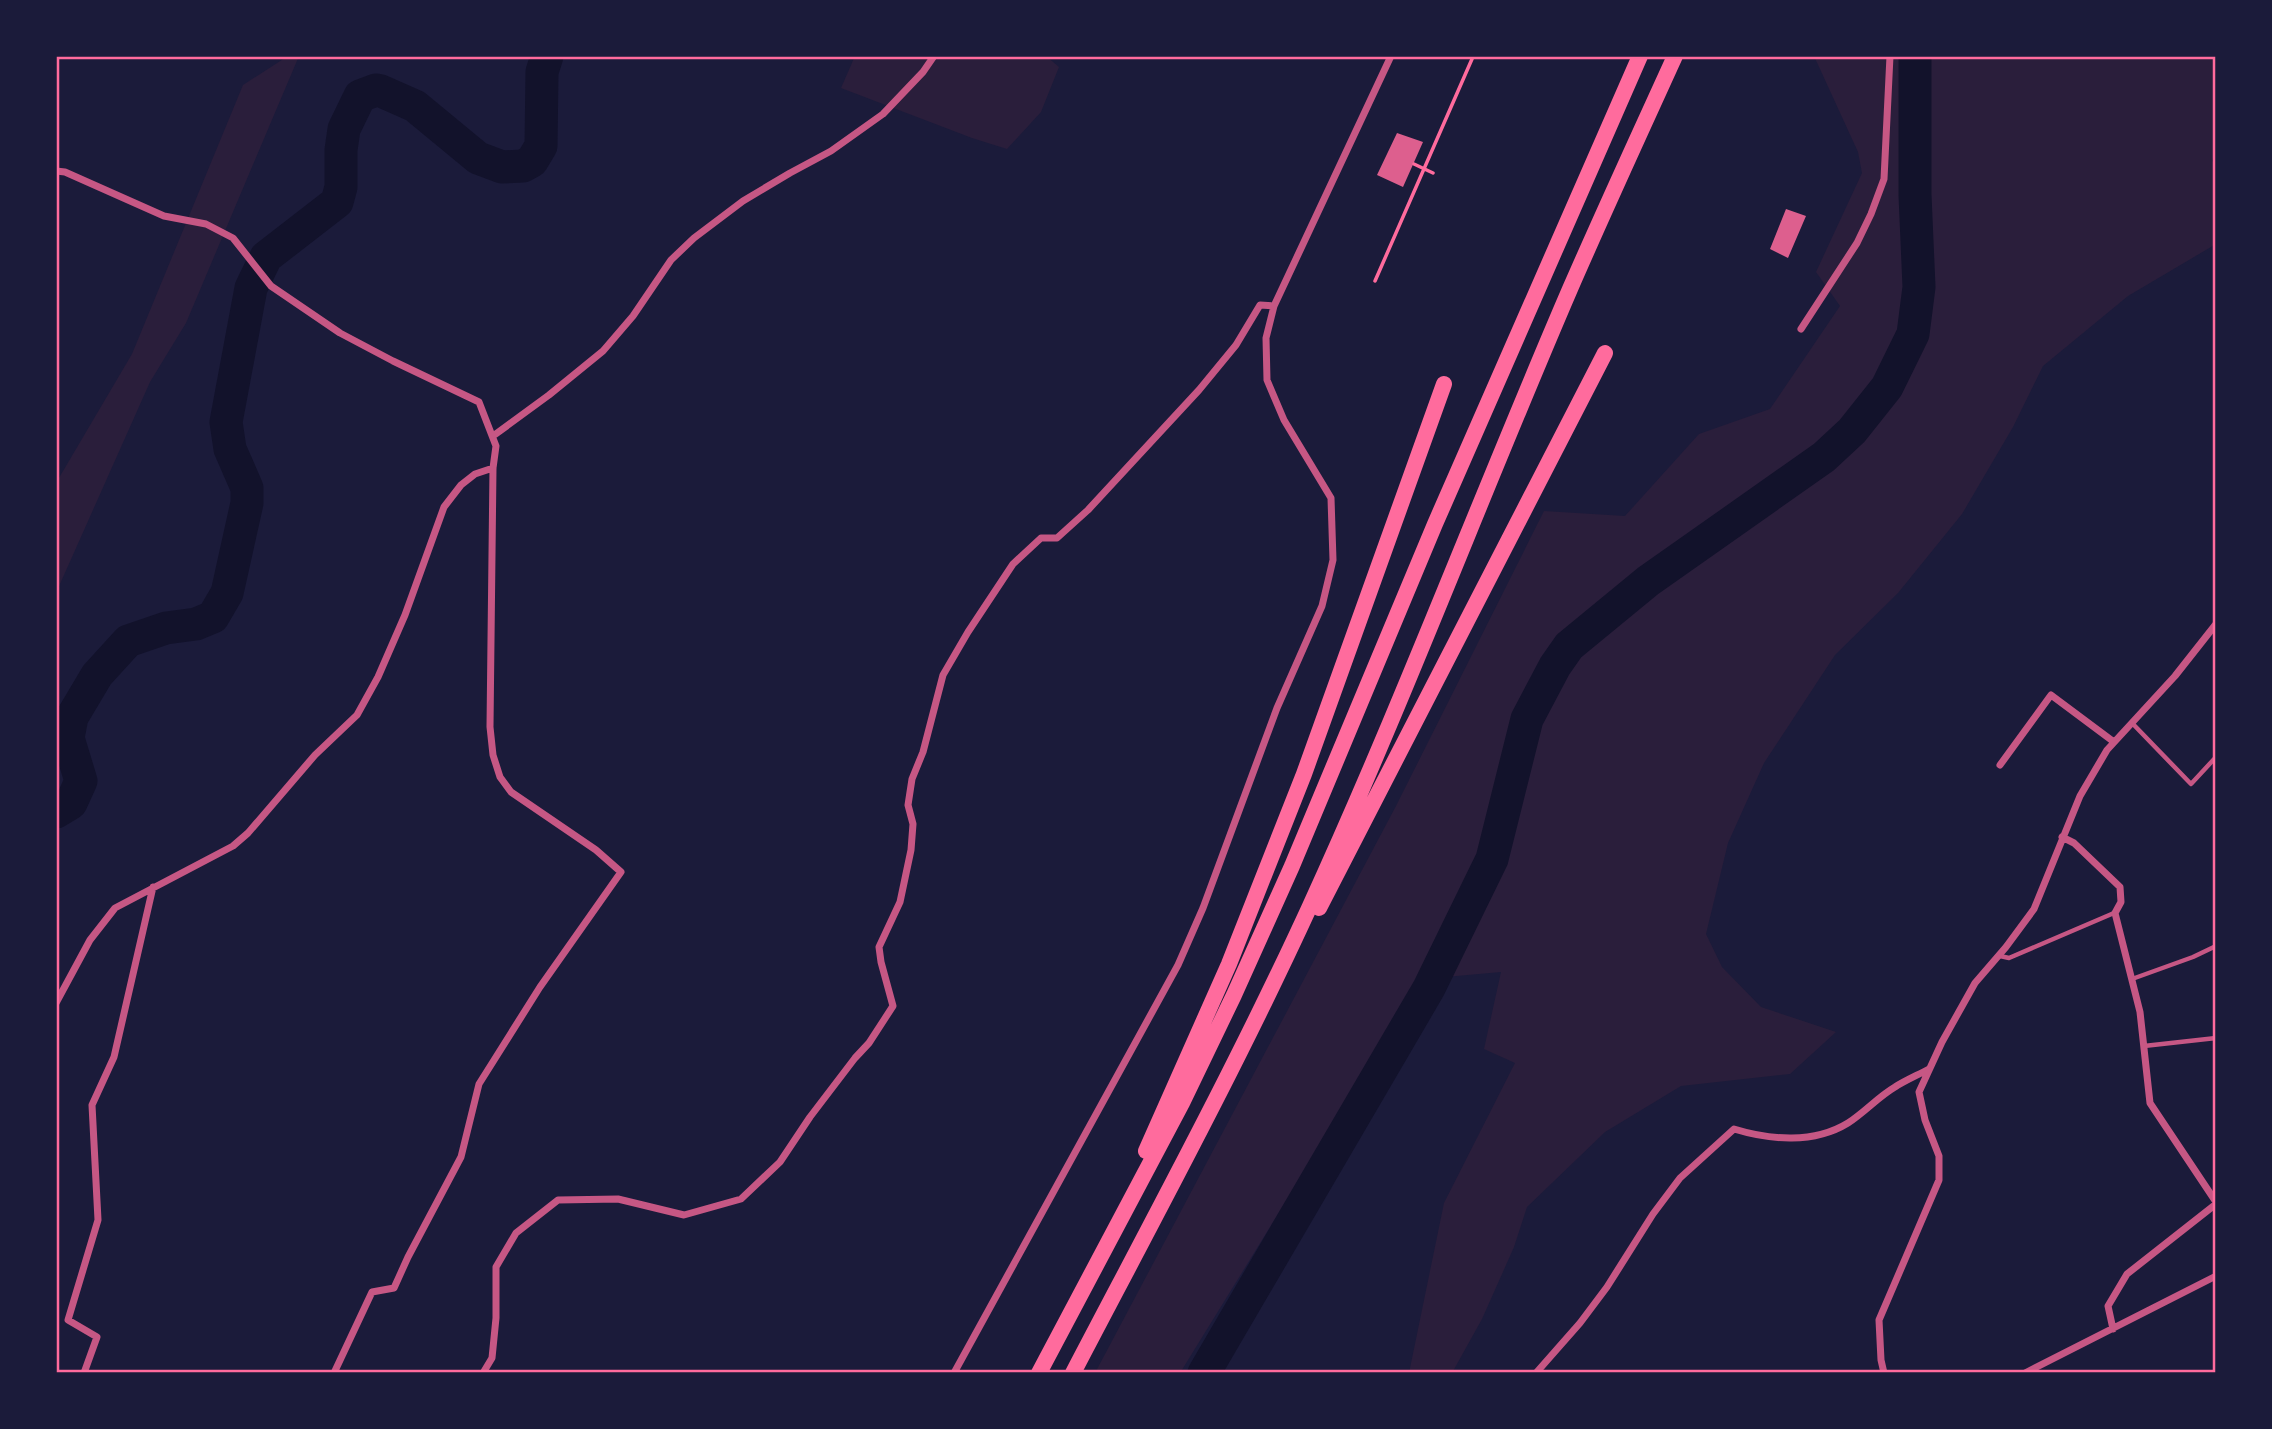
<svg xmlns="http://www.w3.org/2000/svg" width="2272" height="1429" font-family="'Archivo Narrow',sans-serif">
	<rect width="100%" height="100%" fill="#1b1b3a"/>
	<path fill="#2a1e3b" d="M288 56H299L186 323 150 382 56 593V483L132 354 243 85Z
		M855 56H1046L1059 67 1041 112 1007 149 972 138 841 88Z
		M1814 56H2216V149L2212 161 2216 164V244L2128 296 2043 366 2013 427 1962 514 1898 593 1835 655 1764 763 1728 843 1706 934 1722 967 1761 1007 1836 1032 1790 1074 1681 1086 1605 1132 1527 1207 1514 1247 1482 1319 1452 1373H1409L1444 1203 1515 1063 1484 1049 1501 972 1423 979 1180 1373H1095L1396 806 1544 511 1625 516 1699 434 1770 409 1840 306 1816 272 1862 173 1858 152Z"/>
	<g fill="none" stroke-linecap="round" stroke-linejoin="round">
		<path stroke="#12122b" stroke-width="33" d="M56 812 71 803 81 781 68 738 72 717 97 675 128 641 166 628 196 624 213 617 227 593 247 503V488L230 449 226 422 251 288 266 257 337 202 341 187V150L344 129 360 96 376 90 381 91 415 106 478 158 502 167 523 166 532 161 541 146 542 72 547 56
			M1204 1373 1429 988 1492 859 1527 719 1555 666 1569 646 1648 581 1824 457 1852 431 1887 387 1913 334 1919 287 1915 195V56"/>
	</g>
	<path fill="#dd5f8e" d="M1397 133 1423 142 1403 187 1377 175Z
		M1786 209 1806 216 1788 258 1770 249Z"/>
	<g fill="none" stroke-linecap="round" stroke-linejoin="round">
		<path stroke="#ff6b9d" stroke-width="3.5" d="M1414 164 1433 173
			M1375 281 1472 59"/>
		<path stroke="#c65784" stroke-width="4.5" d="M2132 723 2191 784 2216 757
			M2000 956 2009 958 2114 913
			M2132 979 2193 957 2216 946
			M2144 1046 2216 1038"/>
		<path stroke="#c65784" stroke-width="7" d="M56 171 65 172 164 216 206 224 233 238 271 286 340 333 393 361 479 402 496 446 493 468 490 727 493 755 500 777 511 792 596 850 621 872 540 987 479 1084 461 1157 408 1257 394 1288 372 1292 334 1373
			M1801 329 1857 243 1871 214 1884 179 1890 56
			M493 436 549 395 603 351 633 316 671 260 694 238 743 201 790 173 831 151 883 114 923 72 934 56
			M2000 765 2051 695 2114 742
			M2062 837 2074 843 2120 887 2121 902 2115 913 2140 1012 2150 1103 2216 1202
			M56 1003 90 940 115 908 233 846 248 833 315 755 357 715 378 677 405 615 444 507 461 485 475 474 493 468
			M2113 1329 2108 1306 2127 1274 2216 1204
			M84 1373 97 1337 68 1320 98 1220 92 1105 114 1057 153 887
			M483 1373 492 1358 496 1318V1267L516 1233 558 1200 618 1199 684 1215 741 1199 780 1162 810 1117 855 1058 869 1043 893 1006 881 962 879 947 900 902 911 850 913 824 908 805 912 779 923 752 943 675 968 632 1013 564 1041 538H1057L1088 510 1199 390 1236 345 1260 305 1274 306
			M954 1373 1178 965 1203 908 1277 708 1322 606 1333 560 1331 498 1284 420 1267 380 1266 338 1274 306 1391 56
			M1536 1373 1580 1323 1607 1287 1653 1214 1680 1178 1734 1129C1770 1140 1814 1144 1848 1123 1865 1112 1878 1097 1895 1087 1906 1080 1918 1075 1929 1069
			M1884 1373 1881 1360 1879 1320 1939 1180V1156L1925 1120 1919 1092 1942 1042 1975 983 2006 947 2034 909 2080 796 2107 750 2175 676 2216 624
			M2025 1373 2216 1276"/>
		<path stroke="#ff6b9d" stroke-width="16" d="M1319 908 1605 353
			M1146 1151 1229 964 1304 774 1444 384
			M1039 1373 1182 1103 1234 995 1292 866 1435 524 1640 56
			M1073 1373C1154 1218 1237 1065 1310 906 1403 703 1482 493 1570 289 1604 211 1640 133 1675 56"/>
	</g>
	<rect width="2272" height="1429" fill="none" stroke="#1b1b3a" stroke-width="116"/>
	<rect x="58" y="58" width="2156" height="1313" fill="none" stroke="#ff6b9d" stroke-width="2.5"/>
</svg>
